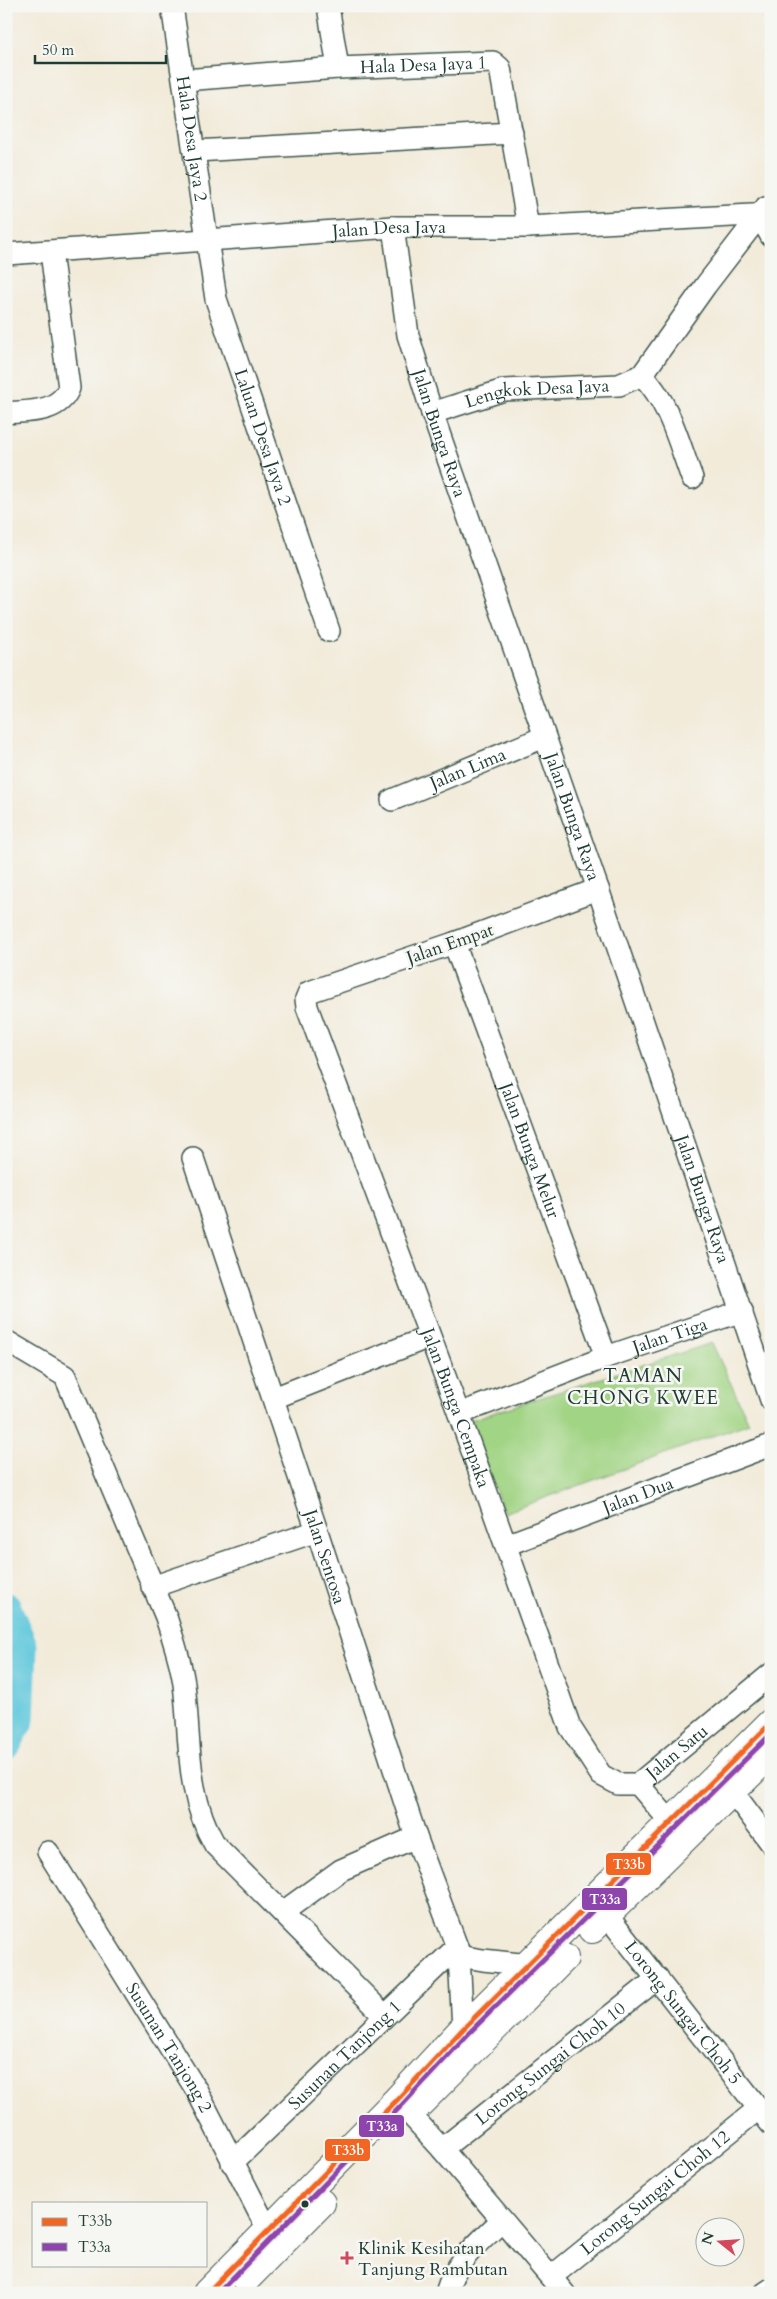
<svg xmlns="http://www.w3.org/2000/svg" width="777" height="2299" font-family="Cardo,serif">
	<rect width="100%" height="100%" fill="#f6f6f2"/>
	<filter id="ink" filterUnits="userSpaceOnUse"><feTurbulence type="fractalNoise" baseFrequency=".02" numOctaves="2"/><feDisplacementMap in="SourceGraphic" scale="10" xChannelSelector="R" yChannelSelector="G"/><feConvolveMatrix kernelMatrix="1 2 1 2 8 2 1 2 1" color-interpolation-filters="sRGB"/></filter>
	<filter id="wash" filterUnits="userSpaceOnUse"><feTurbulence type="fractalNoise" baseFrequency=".0096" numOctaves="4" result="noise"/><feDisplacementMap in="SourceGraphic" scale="20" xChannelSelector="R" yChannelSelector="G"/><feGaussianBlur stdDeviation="1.12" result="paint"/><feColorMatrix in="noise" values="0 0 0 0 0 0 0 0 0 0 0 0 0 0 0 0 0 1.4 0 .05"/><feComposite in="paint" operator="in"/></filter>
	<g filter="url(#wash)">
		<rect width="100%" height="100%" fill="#f2ebda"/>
		<path fill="#a1d484" stroke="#60885c" d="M712 1343 749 1423 504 1513 470 1420Z"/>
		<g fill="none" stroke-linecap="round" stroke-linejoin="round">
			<path stroke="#5fc7dc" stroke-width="31" d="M6 1608 22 1646 19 1719 6 1744"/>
		</g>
	</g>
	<g filter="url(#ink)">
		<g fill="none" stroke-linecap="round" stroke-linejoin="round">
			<g stroke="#3f574d" stroke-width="24">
				<g id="street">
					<path id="s1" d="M172 6 216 299 329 631"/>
					<path d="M328 6 338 68"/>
					<path id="s2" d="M184 80 338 68 493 62 500 68 528 227"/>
					<path d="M195 151 512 133"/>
					<path d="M760 216 771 236"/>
					<path id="s3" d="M393 227 408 335 432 413 598 889 771 1400"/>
					<path id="s4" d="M6 254 393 227H528L771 214"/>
					<path d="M642 375C670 404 678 441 692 478"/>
					<path d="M6 413C30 411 59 413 69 388L51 252"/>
					<path id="s5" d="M432 413 504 390 619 385 642 375 706 285 766 207"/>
					<path id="s6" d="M392 800 544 737"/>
					<path id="s7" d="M598 889 454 943 309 992 306 999 307 1007 459 1414 570 1727 601 1775 618 1784H638"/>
					<path id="s8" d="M454 943 606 1357"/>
					<path id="s9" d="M193 1158 317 1531 416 1837 457 1947 459 1956 463 2029"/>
					<path d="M6 1341 65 1376 166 1617C173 1639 181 1661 184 1684 191 1741 185 1793 215 1845L384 2015"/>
					<path d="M274 1398 429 1337"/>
					<path id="s10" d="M459 1414 606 1357 742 1311"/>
					<path id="s11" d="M506 1545 771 1445"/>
					<path d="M152 1587 317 1531"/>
					<path d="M724 1780 771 1843"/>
					<path id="s12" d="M680 1833 638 1784 771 1674"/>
					<path id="s13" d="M48 1852 197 2091 274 2242"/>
					<path id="s14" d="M598 1904 771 2124"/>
					<path d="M283 1912 341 1870 416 1837"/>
					<path d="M459 1956 483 1960 530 1965"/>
					<path d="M399 2102 442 2149 564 2293"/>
					<path id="s15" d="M442 2149 658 1978"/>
					<path id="s16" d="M232 2163 457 1947"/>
					<path id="s17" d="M551 2277 758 2109"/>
					<path d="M446 2293C455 2261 479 2242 501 2221"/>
					<path d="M765 2293 771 2289"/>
				</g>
			</g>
			<g stroke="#3f574d" stroke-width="30">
				<path id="primary" d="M592 1929 771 1753
					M413 2110 564 1958
					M246 2279 321 2203
					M207 2293 397 2100 463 2029 771 1723"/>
			</g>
			<use href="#street" stroke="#fff" stroke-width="21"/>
			<use href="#primary" stroke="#fff" stroke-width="28"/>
			<g stroke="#f6f6f2" stroke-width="9">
				<path id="bus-1" d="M207 2293 397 2100 463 2029 771 1723"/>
			</g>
			<g stroke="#f6f6f2" stroke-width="9">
				<path id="bus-2" d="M218 2293 402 2105 468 2034 771 1734"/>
			</g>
			<use href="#bus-1" stroke="#f26522" stroke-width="5"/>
			<use href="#bus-2" stroke="#8e44ad" stroke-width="5"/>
		</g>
	</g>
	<circle fill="#1f3d34" stroke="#f6f6f2" stroke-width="2" cx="305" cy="2204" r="4.5"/>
	<path fill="#d1495b" stroke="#f6f6f2" stroke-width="2" d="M344.5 2250.5h5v5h5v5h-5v5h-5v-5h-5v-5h5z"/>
	<g text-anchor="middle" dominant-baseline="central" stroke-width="5" stroke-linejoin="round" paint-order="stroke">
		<g font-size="18" fill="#1f3d34" stroke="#f6f6f2">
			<text stroke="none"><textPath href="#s2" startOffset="240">Hala Desa Jaya 1</textPath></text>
			<text stroke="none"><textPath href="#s1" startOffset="134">Hala Desa Jaya 2</textPath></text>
			<text stroke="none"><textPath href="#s4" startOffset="384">Jalan Desa Jaya</textPath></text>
			<text stroke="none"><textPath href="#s5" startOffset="108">Lengkok Desa Jaya</textPath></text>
			<text stroke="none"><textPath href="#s3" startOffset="212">Jalan Bunga Raya</textPath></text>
			<text stroke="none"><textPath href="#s1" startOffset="442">Laluan Desa Jaya 2</textPath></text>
			<text stroke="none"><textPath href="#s6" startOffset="82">Jalan Lima</textPath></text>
			<text stroke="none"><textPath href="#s3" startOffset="618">Jalan Bunga Raya</textPath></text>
			<text transform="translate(450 944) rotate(-19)">Jalan Empat</text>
			<text stroke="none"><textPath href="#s8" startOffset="221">Jalan Bunga Melur</textPath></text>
			<text stroke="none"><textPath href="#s3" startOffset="1022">Jalan Bunga Raya</textPath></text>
			<text stroke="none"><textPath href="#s10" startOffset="225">Jalan Tiga</textPath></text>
			<text stroke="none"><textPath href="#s7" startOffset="750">Jalan Bunga Cempaka</textPath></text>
			<text stroke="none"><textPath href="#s11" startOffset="141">Jalan Dua</textPath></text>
			<text stroke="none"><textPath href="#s9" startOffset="420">Jalan Sentosa</textPath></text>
			<text stroke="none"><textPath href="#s12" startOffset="115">Jalan Satu</textPath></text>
			<text stroke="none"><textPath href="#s14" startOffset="138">Lorong Sungai Choh 5</textPath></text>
			<text stroke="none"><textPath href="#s13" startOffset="230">Susunan Tanjong 2</textPath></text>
			<text stroke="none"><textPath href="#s16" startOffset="156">Susunan Tanjong 1</textPath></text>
			<text stroke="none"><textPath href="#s15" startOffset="138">Lorong Sungai Choh 10</textPath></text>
			<text stroke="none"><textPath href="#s17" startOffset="134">Lorong Sungai Choh 12</textPath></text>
		</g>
		<g font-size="18" fill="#1f3d34" stroke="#f6f6f2" text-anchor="start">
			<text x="358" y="2248">Klinik Kesihatan<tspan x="358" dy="21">Tanjung Rambutan</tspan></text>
		</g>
		<g font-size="19" letter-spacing="1" fill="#1f3d34" stroke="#f6f6f2">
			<text x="643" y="1376">TAMAN<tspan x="643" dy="22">CHONG KWEE</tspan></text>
		</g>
	</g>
	<g stroke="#f6f6f2" stroke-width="2">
		<rect x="605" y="1852" width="47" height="24" rx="5" fill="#f26522"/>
		<rect x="581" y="1887" width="47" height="24" rx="5" fill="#8e44ad"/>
		<rect x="358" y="2114" width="47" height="24" rx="5" fill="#8e44ad"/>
		<rect x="324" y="2138" width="47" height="24" rx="5" fill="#f26522"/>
	</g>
	<g font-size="14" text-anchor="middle" font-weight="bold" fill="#fff">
		<text x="629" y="1869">T33b</text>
		<text x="605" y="1904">T33a</text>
		<text x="382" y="2131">T33a</text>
		<text x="348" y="2155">T33b</text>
	</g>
	<rect width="777" height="2299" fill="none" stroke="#f6f6f2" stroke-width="25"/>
	<rect x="32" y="2202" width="175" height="65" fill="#f6f6f2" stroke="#a0aca6"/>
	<rect x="42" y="2218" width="25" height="8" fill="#f26522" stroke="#a0aca6"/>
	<text x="78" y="2226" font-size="15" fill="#1f3d34">T33b</text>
	<rect x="42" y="2243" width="25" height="8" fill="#8e44ad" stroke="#a0aca6"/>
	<text x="78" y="2252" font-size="15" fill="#1f3d34">T33a</text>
	<g transform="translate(720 2242) rotate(287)"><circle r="24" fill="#f6f6f2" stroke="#a0aca6"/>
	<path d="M0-4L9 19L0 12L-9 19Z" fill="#d1495b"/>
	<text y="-8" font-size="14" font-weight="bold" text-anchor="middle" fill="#1f3d34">N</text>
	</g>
	<path d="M35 55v8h131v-8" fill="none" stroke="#1f3d34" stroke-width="2.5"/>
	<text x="42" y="55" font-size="15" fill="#1f3d34" stroke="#f6f6f2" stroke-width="4" paint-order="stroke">50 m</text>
</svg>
